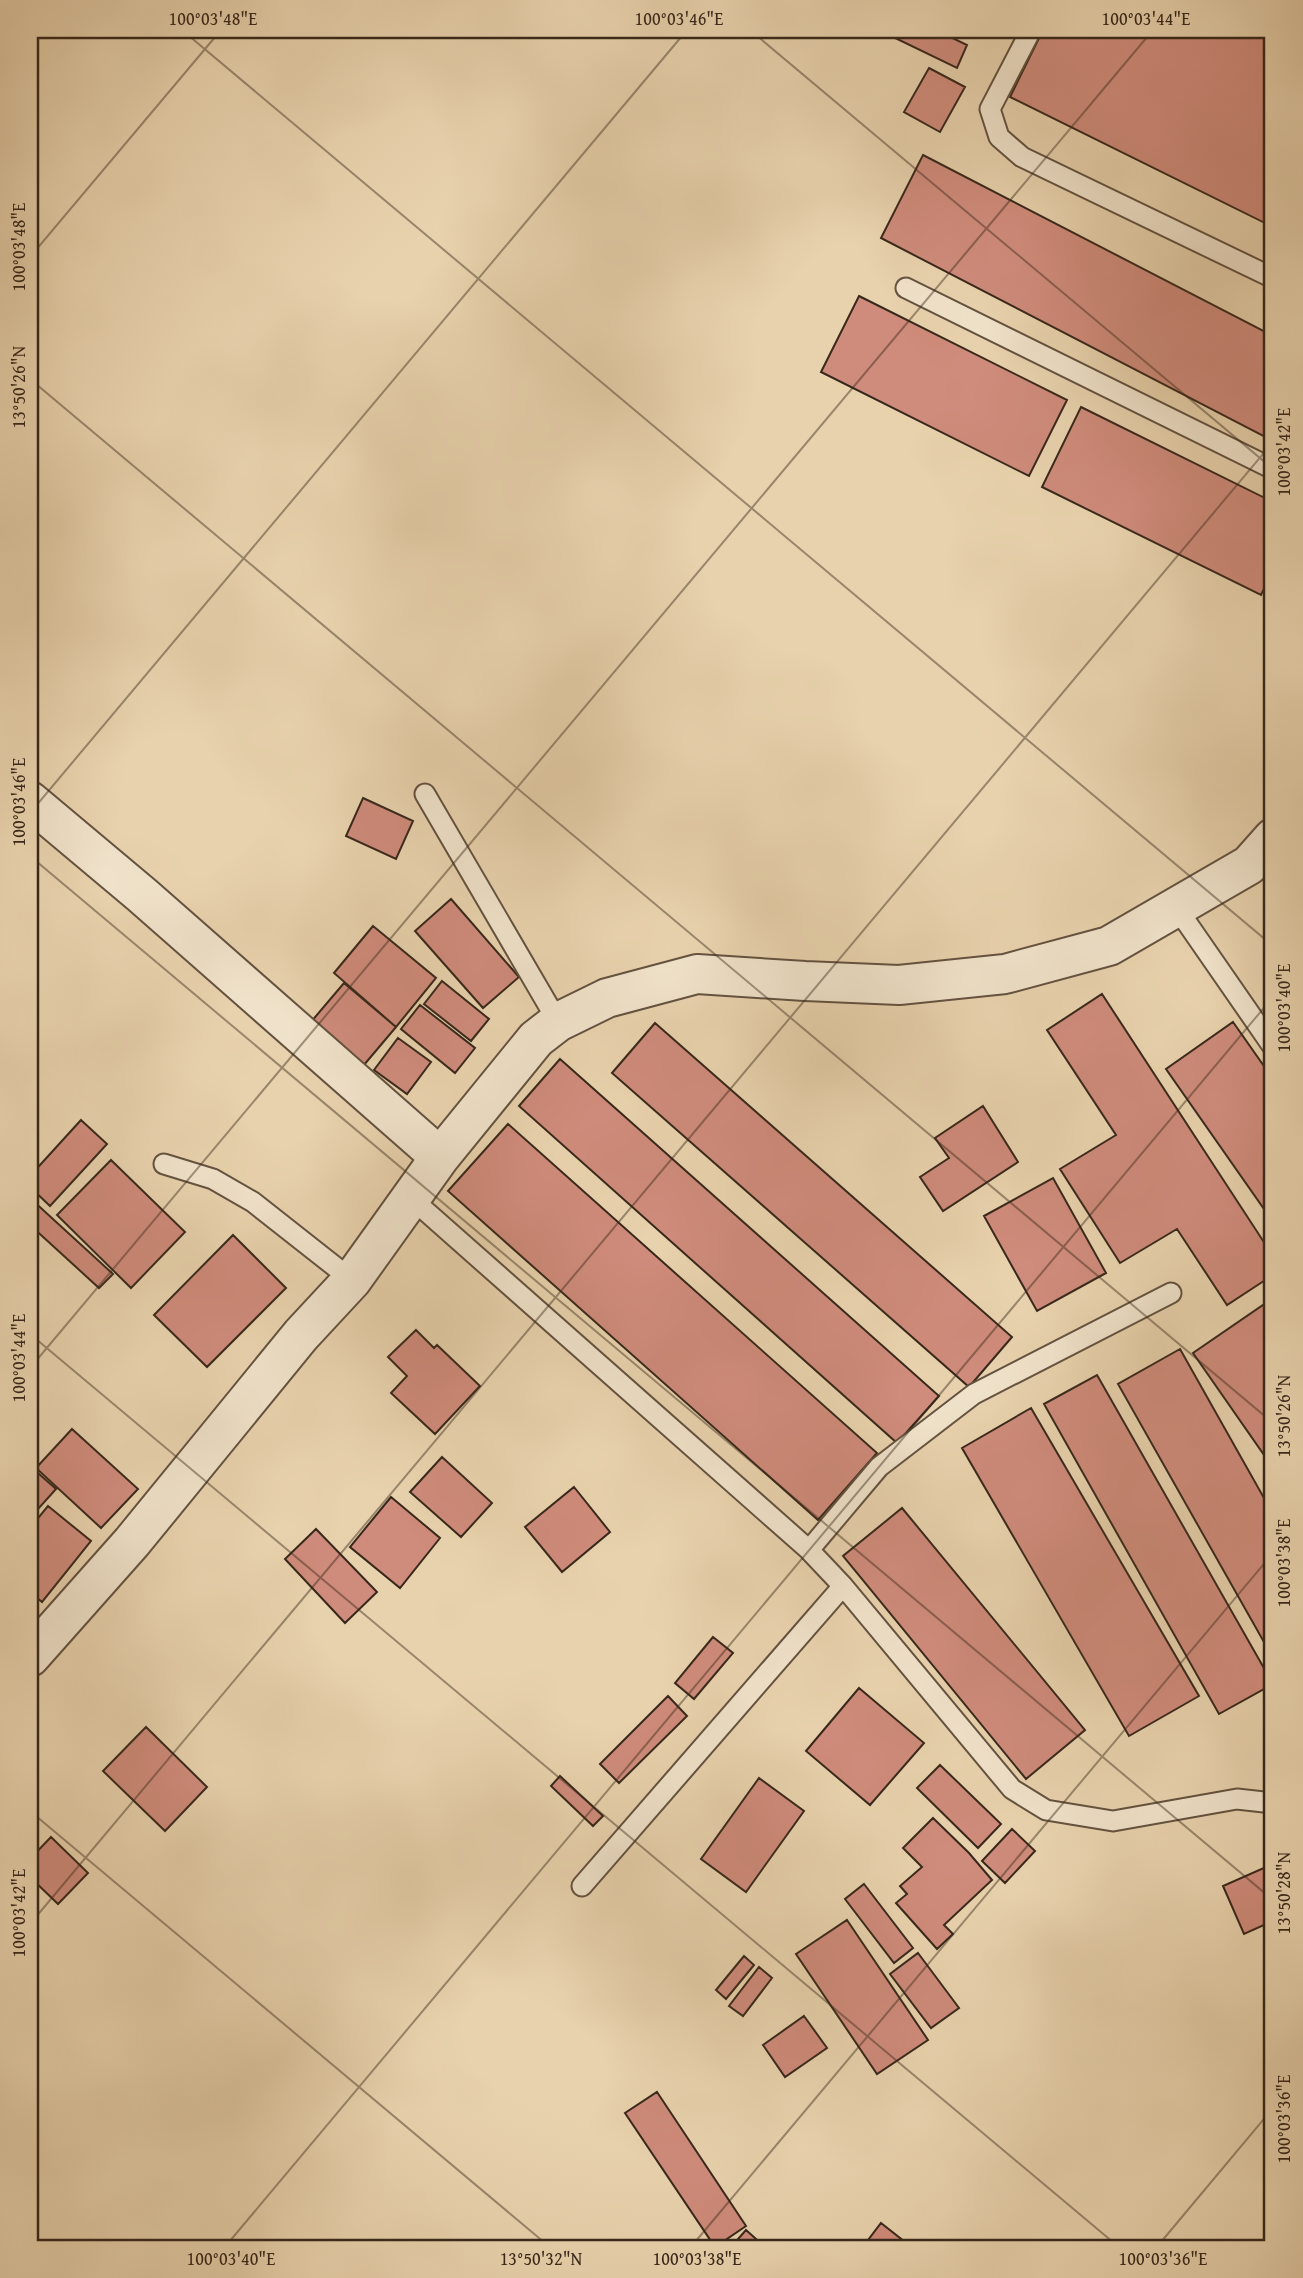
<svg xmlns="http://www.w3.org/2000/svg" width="1303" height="2278" font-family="'Gentium Book Plus',serif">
	<rect width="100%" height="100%" fill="#e8d2ad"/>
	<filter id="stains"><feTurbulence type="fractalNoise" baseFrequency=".00286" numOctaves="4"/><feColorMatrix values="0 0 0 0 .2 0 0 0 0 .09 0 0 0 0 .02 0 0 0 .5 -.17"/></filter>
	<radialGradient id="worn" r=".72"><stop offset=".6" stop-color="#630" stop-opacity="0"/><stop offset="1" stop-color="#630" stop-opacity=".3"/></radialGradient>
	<path fill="#cf8b7b" stroke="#38281b" stroke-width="2" d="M894 30H936L967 45 957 68 891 36Z
		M1043 30H1273V227L1010 97Z
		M929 68 965 87 940 132 904 112Z
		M923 155 1273 336V441L881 238Z
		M859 296 1067 400 1029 476 821 372Z
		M1081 407 1273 502V570L1261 595 1042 487Z
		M363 798 413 821 396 859 346 836Z
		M451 899 519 977 483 1008 415 931Z
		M373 926 436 978 396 1027 334 973Z
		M442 981 489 1019 471 1041 424 1004Z
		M344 983 396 1027 358 1072 305 1029Z
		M1102 994 1273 1256V1275L1227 1305 1177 1229 1120 1263 1060 1169 1116 1135 1047 1030Z
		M420 1005 475 1048 455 1073 401 1029Z
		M1233 1022 1273 1079V1222L1166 1069Z
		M655 1023 1012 1337 969 1387 612 1073Z
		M398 1038 431 1062 407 1094 374 1070Z
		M560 1059 939 1396 897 1443 519 1106Z
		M983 1106 1018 1162 943 1211 920 1177 949 1158 935 1138Z
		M81 1120 107 1144 50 1206 30 1187V1176Z
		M508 1124 877 1453 818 1520 448 1191Z
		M111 1160 185 1232 131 1288 57 1215Z
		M1053 1178 1106 1273 1037 1311 984 1216Z
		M30 1198 113 1274 99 1288 30 1225Z
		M233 1235 286 1288 207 1367 154 1315Z
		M1273 1298V1468L1193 1353Z
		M416 1330 434 1348 437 1345 480 1386 435 1434 391 1393 407 1376 388 1357Z
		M1180 1349 1273 1514V1658L1118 1384Z
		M1097 1375 1273 1684 1219 1714 1044 1404Z
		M1031 1408 1199 1696 1129 1736 962 1448Z
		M72 1429 138 1489 101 1528 36 1468Z
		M442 1457 492 1503 461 1537 410 1492Z
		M30 1466 56 1489 30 1518Z
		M574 1487 610 1532 562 1572 525 1527Z
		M391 1497 440 1538 400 1588 350 1547Z
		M48 1506 91 1541 42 1602 30 1592V1528Z
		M902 1508 1085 1730 1026 1779 843 1556Z
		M316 1529 377 1592 345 1623 285 1559Z
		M713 1637 733 1653 694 1699 675 1683Z
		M859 1688 924 1743 870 1805 806 1751Z
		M668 1696 687 1716 619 1783 600 1764Z
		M146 1727 207 1787 165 1831 103 1771Z
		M940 1765 1001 1824 978 1848 917 1788Z
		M560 1776 603 1816 593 1826 551 1786Z
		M759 1778 804 1811 746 1892 701 1859Z
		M933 1818 969 1853 992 1880 944 1925 953 1934 937 1949 896 1903 907 1894 900 1886 922 1867 903 1848Z
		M1012 1829 1035 1851 1005 1883 982 1861Z
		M51 1837 88 1873 58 1904 30 1877V1859Z
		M1273 1864V1921L1244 1934 1223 1886Z
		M864 1884 913 1948 894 1963 845 1899Z
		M847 1920 928 2040 877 2074 796 1954Z
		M918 1953 959 2008 931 2028 890 1974Z
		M744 1956 754 1965 726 1999 716 1990Z
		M759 1967 772 1978 743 2016 729 2006Z
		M804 2016 827 2048 785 2077 763 2045Z
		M657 2092 746 2226 715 2247 625 2113Z
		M881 2223 905 2242 900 2248H862Z
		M746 2230 766 2248H730Z"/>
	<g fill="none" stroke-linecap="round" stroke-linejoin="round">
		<g stroke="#645240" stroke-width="23">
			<path id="service" d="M1031 30 990 109 999 137 1022 157 1273 278
				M906 288 1273 469
				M425 794 558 1022
				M1176 907 1273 1047
				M164 1164 213 1179 253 1202 352 1280
				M412 1199 809 1550 843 1586 1012 1789 1046 1810 1113 1821 1237 1799 1273 1803
				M809 1550 879 1467 974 1394 1171 1293
				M582 1886 843 1586"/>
		</g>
		<g stroke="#645240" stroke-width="42">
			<path id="minor" d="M30 801 142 895 440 1157
				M30 1657 132 1542 301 1335 352 1280 440 1157 536 1039 558 1022 607 998 697 974 805 981 899 985 1005 974 1109 946 1249 865 1273 838"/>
		</g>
		<use href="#service" stroke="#f0e2ca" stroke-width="19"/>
		<use href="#minor" stroke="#f0e2ca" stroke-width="38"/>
	</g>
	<path fill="none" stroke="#38281b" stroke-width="2" stroke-opacity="0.45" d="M182 30 1273 946M750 30 1273 469M30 257 221 30M30 379 1273 1423M30 813 687 30M30 856 1273 1900M30 1334 1120 2248M30 1368 1153 30M30 1811 551 2248M30 1924 1273 442M224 2248 1273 997M690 2248 1273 1553M1156 2248 1273 2108"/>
	<rect width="1303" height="2278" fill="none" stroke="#e8d2ad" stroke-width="77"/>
	<rect x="38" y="38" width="1226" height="2202" fill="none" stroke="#38281b" stroke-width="2.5"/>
	<g font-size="18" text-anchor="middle" fill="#38281b">
		<text x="213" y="25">100°03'48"E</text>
		<text x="679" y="25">100°03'46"E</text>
		<text x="1146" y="25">100°03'44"E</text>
		<text transform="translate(19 247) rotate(-90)" y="6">100°03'48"E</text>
		<text transform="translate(19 387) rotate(-90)" y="6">13°50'26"N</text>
		<text transform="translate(1284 452) rotate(-90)" y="6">100°03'42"E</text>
		<text transform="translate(19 802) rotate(-90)" y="6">100°03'46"E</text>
		<text transform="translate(1284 1008) rotate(-90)" y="6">100°03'40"E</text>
		<text transform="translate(19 1358) rotate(-90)" y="6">100°03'44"E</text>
		<text transform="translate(1284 1416) rotate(-90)" y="6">13°50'26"N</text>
		<text transform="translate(1284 1563) rotate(-90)" y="6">100°03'38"E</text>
		<text transform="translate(1284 1893) rotate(-90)" y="6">13°50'28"N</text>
		<text transform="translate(19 1913) rotate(-90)" y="6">100°03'42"E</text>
		<text transform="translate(1284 2119) rotate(-90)" y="6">100°03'36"E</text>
		<text x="231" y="2265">100°03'40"E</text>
		<text x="541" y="2265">13°50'32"N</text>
		<text x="697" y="2265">100°03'38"E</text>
		<text x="1163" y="2265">100°03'36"E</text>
	</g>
	<rect width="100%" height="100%" filter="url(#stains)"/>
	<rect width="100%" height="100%" fill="url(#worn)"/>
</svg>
